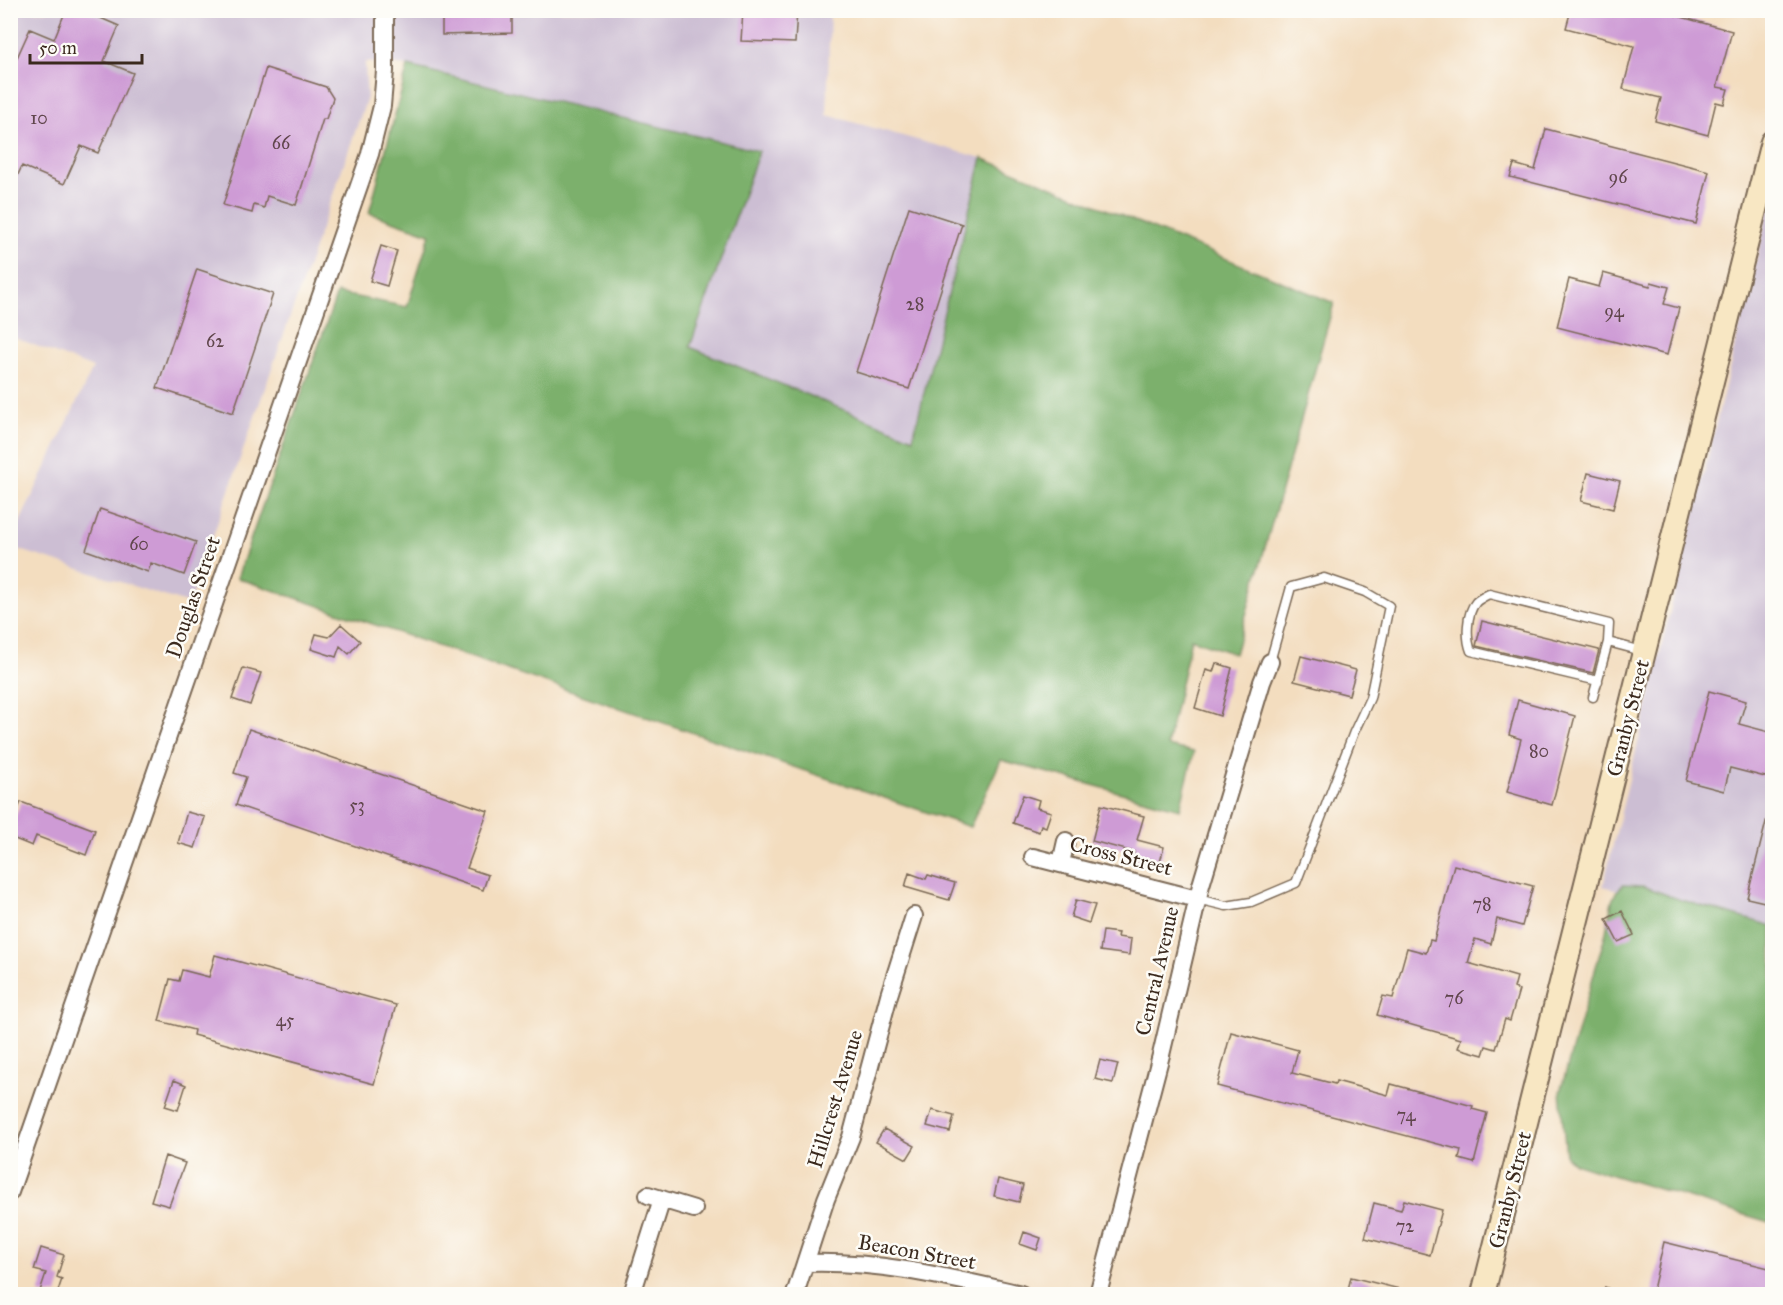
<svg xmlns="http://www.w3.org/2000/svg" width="1783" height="1305" font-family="'IM FELL Great Primer',serif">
	<rect width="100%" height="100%" fill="#fdfcf7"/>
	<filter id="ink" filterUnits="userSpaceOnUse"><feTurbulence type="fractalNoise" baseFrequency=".0167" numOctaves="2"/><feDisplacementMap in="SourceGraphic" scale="12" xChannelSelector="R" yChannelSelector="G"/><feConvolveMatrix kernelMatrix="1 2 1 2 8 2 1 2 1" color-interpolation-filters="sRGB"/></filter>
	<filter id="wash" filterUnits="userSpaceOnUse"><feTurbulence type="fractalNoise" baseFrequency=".008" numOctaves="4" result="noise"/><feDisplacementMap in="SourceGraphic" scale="24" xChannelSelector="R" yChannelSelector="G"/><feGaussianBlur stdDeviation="1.35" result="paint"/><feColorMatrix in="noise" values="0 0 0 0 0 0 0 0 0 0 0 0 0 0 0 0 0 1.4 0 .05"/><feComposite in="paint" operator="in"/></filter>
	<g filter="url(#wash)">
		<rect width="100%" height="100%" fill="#f3ddbf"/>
		<path fill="#ccbed3" d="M11 11H830L827 115 982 158 913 439 690 347 759 151 408 66 365 62 367 98 189 604 11 547 10 543 93 368 11 336Z
			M1772 194V926L1681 900 1643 886 1623 885 1618 890 1603 886Z"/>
		<path fill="#7bb06c" stroke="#5b6d45" stroke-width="1.5" d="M408 66 759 151 690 347 913 438 982 158 1334 303 1235 654 1191 639 1167 746 1194 752 1180 809 1001 760 970 827 237 578 337 293 407 307 430 234 369 213Z
			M1623 885 1643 886 1681 900 1772 926V1223L1605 1173 1574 1163 1566 1156 1560 1092 1606 932 1612 901 1616 892Z"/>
		<g id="blocks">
			<path fill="#ce9bd5" d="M66 10H82L119 26 104 61 133 73 98 153 81 146 64 184 22 166 10 192V60L15 62 30 29 54 39Z
				M442 10H512V33L442 35Z
				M743 10H797L795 43 741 41Z
				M1571 10H1656L1732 31 1717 87 1728 89 1724 104 1716 102 1708 135 1655 121 1661 98 1623 89 1634 46 1566 28Z
				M266 68 326 87 333 98 326 119H323L296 205 267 196 264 208 254 205 252 213 223 205Z
				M1546 129 1709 171 1696 224 1510 177 1514 164 1535 170Z
				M909 207 962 224 909 389 856 372Z
				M381 246 397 251 387 286 370 281Z
				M197 269 273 294 233 413 157 388Z
				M1603 273 1650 286 1651 282 1669 287 1664 304 1679 308 1667 355 1557 327 1569 279 1599 287Z
				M1588 473 1620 481 1613 509 1581 501Z
				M100 509 196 542 184 575 151 563 148 572 86 550Z
				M1482 621 1599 650 1593 673 1476 646Z
				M341 624 360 641 349 654 340 646 336 657 311 649 316 634 329 637Z
				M1301 656 1356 670 1349 695 1294 681Z
				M1216 663 1232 668 1220 716 1195 708 1206 670 1213 672Z
				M243 668 261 673 250 705 232 699Z
				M1709 691 1746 701 1739 724 1773 733V779L1730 768 1724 791 1686 781Z
				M1518 700 1575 716 1552 805 1507 792 1521 739 1509 735Z
				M249 729 488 811 467 868 488 875 483 890 236 805 246 777 234 773Z
				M1023 795 1039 800 1037 808 1051 812 1046 827 1041 825 1039 832 1013 823Z
				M21 802 95 830 86 855 36 836 32 846 10 837V828Z
				M1101 805 1144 816 1137 840 1164 847 1159 866 1132 859 1134 852 1092 841Z
				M187 812 205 817 195 848 178 843Z
				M1768 814 1773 815V904L1747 898Z
				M1454 865 1533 886 1522 926 1497 919 1491 944 1475 939 1468 963 1517 977 1514 988 1519 990 1510 1021 1505 1019 1496 1049 1486 1046 1483 1055 1458 1048 1461 1039 1377 1015 1383 996 1393 998 1407 948 1426 953 1430 940 1434 941Z
				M909 873 926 879 928 875 955 883 949 900 905 887Z
				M1076 900 1095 905 1089 923 1071 917Z
				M1622 911 1634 935 1618 942 1606 919Z
				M1103 931 1118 933 1117 937 1131 939 1129 955 1100 951Z
				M215 955 396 1005 374 1084 193 1035 194 1030 159 1021 170 979 179 981 182 970 209 977Z
				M1231 1032 1298 1050 1292 1073 1335 1084 1336 1081 1388 1095 1391 1084 1473 1106 1472 1109 1487 1113 1474 1163 1459 1159 1461 1150 1217 1086Z
				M1100 1060 1118 1064 1113 1083 1095 1079Z
				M174 1080 186 1085 178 1110 165 1106Z
				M932 1110 954 1116 950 1132 927 1126Z
				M884 1129 915 1146 907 1159 876 1142Z
				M165 1156 185 1163 169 1206 151 1201Z
				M998 1179 1023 1185 1019 1202 994 1196Z
				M1404 1200 1442 1210 1430 1255 1365 1238 1374 1203 1401 1210Z
				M1024 1232 1041 1238 1037 1250 1020 1244Z
				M1664 1242 1773 1269V1294H1652Z
				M41 1248 64 1255 57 1277 62 1279 57 1294H39L46 1273 34 1270Z
				M1351 1277 1404 1290V1294H1347Z"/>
		</g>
	</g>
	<g filter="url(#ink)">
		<use href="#blocks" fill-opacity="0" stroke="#7b6956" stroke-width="1.5"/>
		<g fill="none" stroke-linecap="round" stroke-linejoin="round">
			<g stroke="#7b6956" stroke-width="11">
				<path id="lane" d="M1598 681 1471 651C1466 638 1466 614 1476 602 1479 599 1485 596 1489 594L1609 624 1608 642 1642 651
					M1593 697 1608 642
					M1197 899 1226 906 1251 902 1296 883 1354 732 1370 698 1389 606 1365 592 1324 578 1291 587 1270 662"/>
			</g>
			<g stroke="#7b6956" stroke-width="20">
				<path id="street" d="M1033 857 1197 899
					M1061 863 1066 841
					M10 1192 370 154 382 106 385 71V10
					M648 1195 694 1209
					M805 1263C879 1260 950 1278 1021 1294
					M632 1294 662 1199
					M795 1294 826 1199 851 1137 889 995 914 916
					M1098 1294 1161 1055 1201 885 1262 682 1270 662"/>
			</g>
			<g stroke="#7b6956" stroke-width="26">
				<path id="secondary" d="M1483 1294 1772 142"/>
			</g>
			<path stroke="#7b6956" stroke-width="3" stroke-dasharray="4.5 4.5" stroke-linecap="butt" d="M1601 1294 1602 1287 1619 1292 1618 1294"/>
			<use href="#lane" stroke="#fff" stroke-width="8"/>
			<use href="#street" stroke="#fff" stroke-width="16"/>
			<use href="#secondary" stroke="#f8e7c3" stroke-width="22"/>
		</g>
	</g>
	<g text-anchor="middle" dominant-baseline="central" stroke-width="5" stroke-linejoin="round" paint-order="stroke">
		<g font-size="18" fill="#60464c">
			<text x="39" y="118">10</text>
			<text x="281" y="143">66</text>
			<text x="1618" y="177">96</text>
			<text x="915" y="304">28</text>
			<text x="1614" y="311">94</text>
			<text x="215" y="341">62</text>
			<text x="139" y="544">60</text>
			<text x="1539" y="751">80</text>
			<text x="357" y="805">53</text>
			<text x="1482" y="904">78</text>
			<text x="1454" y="998">76</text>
			<text x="285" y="1020">45</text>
			<text x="1406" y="1115">74</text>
			<text x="1405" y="1226">72</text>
		</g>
		<g font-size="21" fill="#3b2a1e" stroke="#fdfcf7">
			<text transform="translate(193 597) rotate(-71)">Douglas Street</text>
			<text transform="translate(1628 718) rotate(-76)">Granby Street</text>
			<text transform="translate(1121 856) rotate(14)">Cross Street</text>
			<text transform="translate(1157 971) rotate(-77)">Central Avenue</text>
			<text transform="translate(835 1099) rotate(-73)">Hillcrest Avenue</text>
			<text transform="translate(1510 1190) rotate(-76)">Granby Street</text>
			<text transform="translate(917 1252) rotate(10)">Beacon Street</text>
		</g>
	</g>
	<rect width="1783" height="1305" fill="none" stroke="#fdfcf7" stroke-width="36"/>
	<path d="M30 54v9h112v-9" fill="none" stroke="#3b2a1e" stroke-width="3"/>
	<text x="39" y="54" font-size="18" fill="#3b2a1e" stroke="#fdfcf7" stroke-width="4.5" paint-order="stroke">50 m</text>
</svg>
